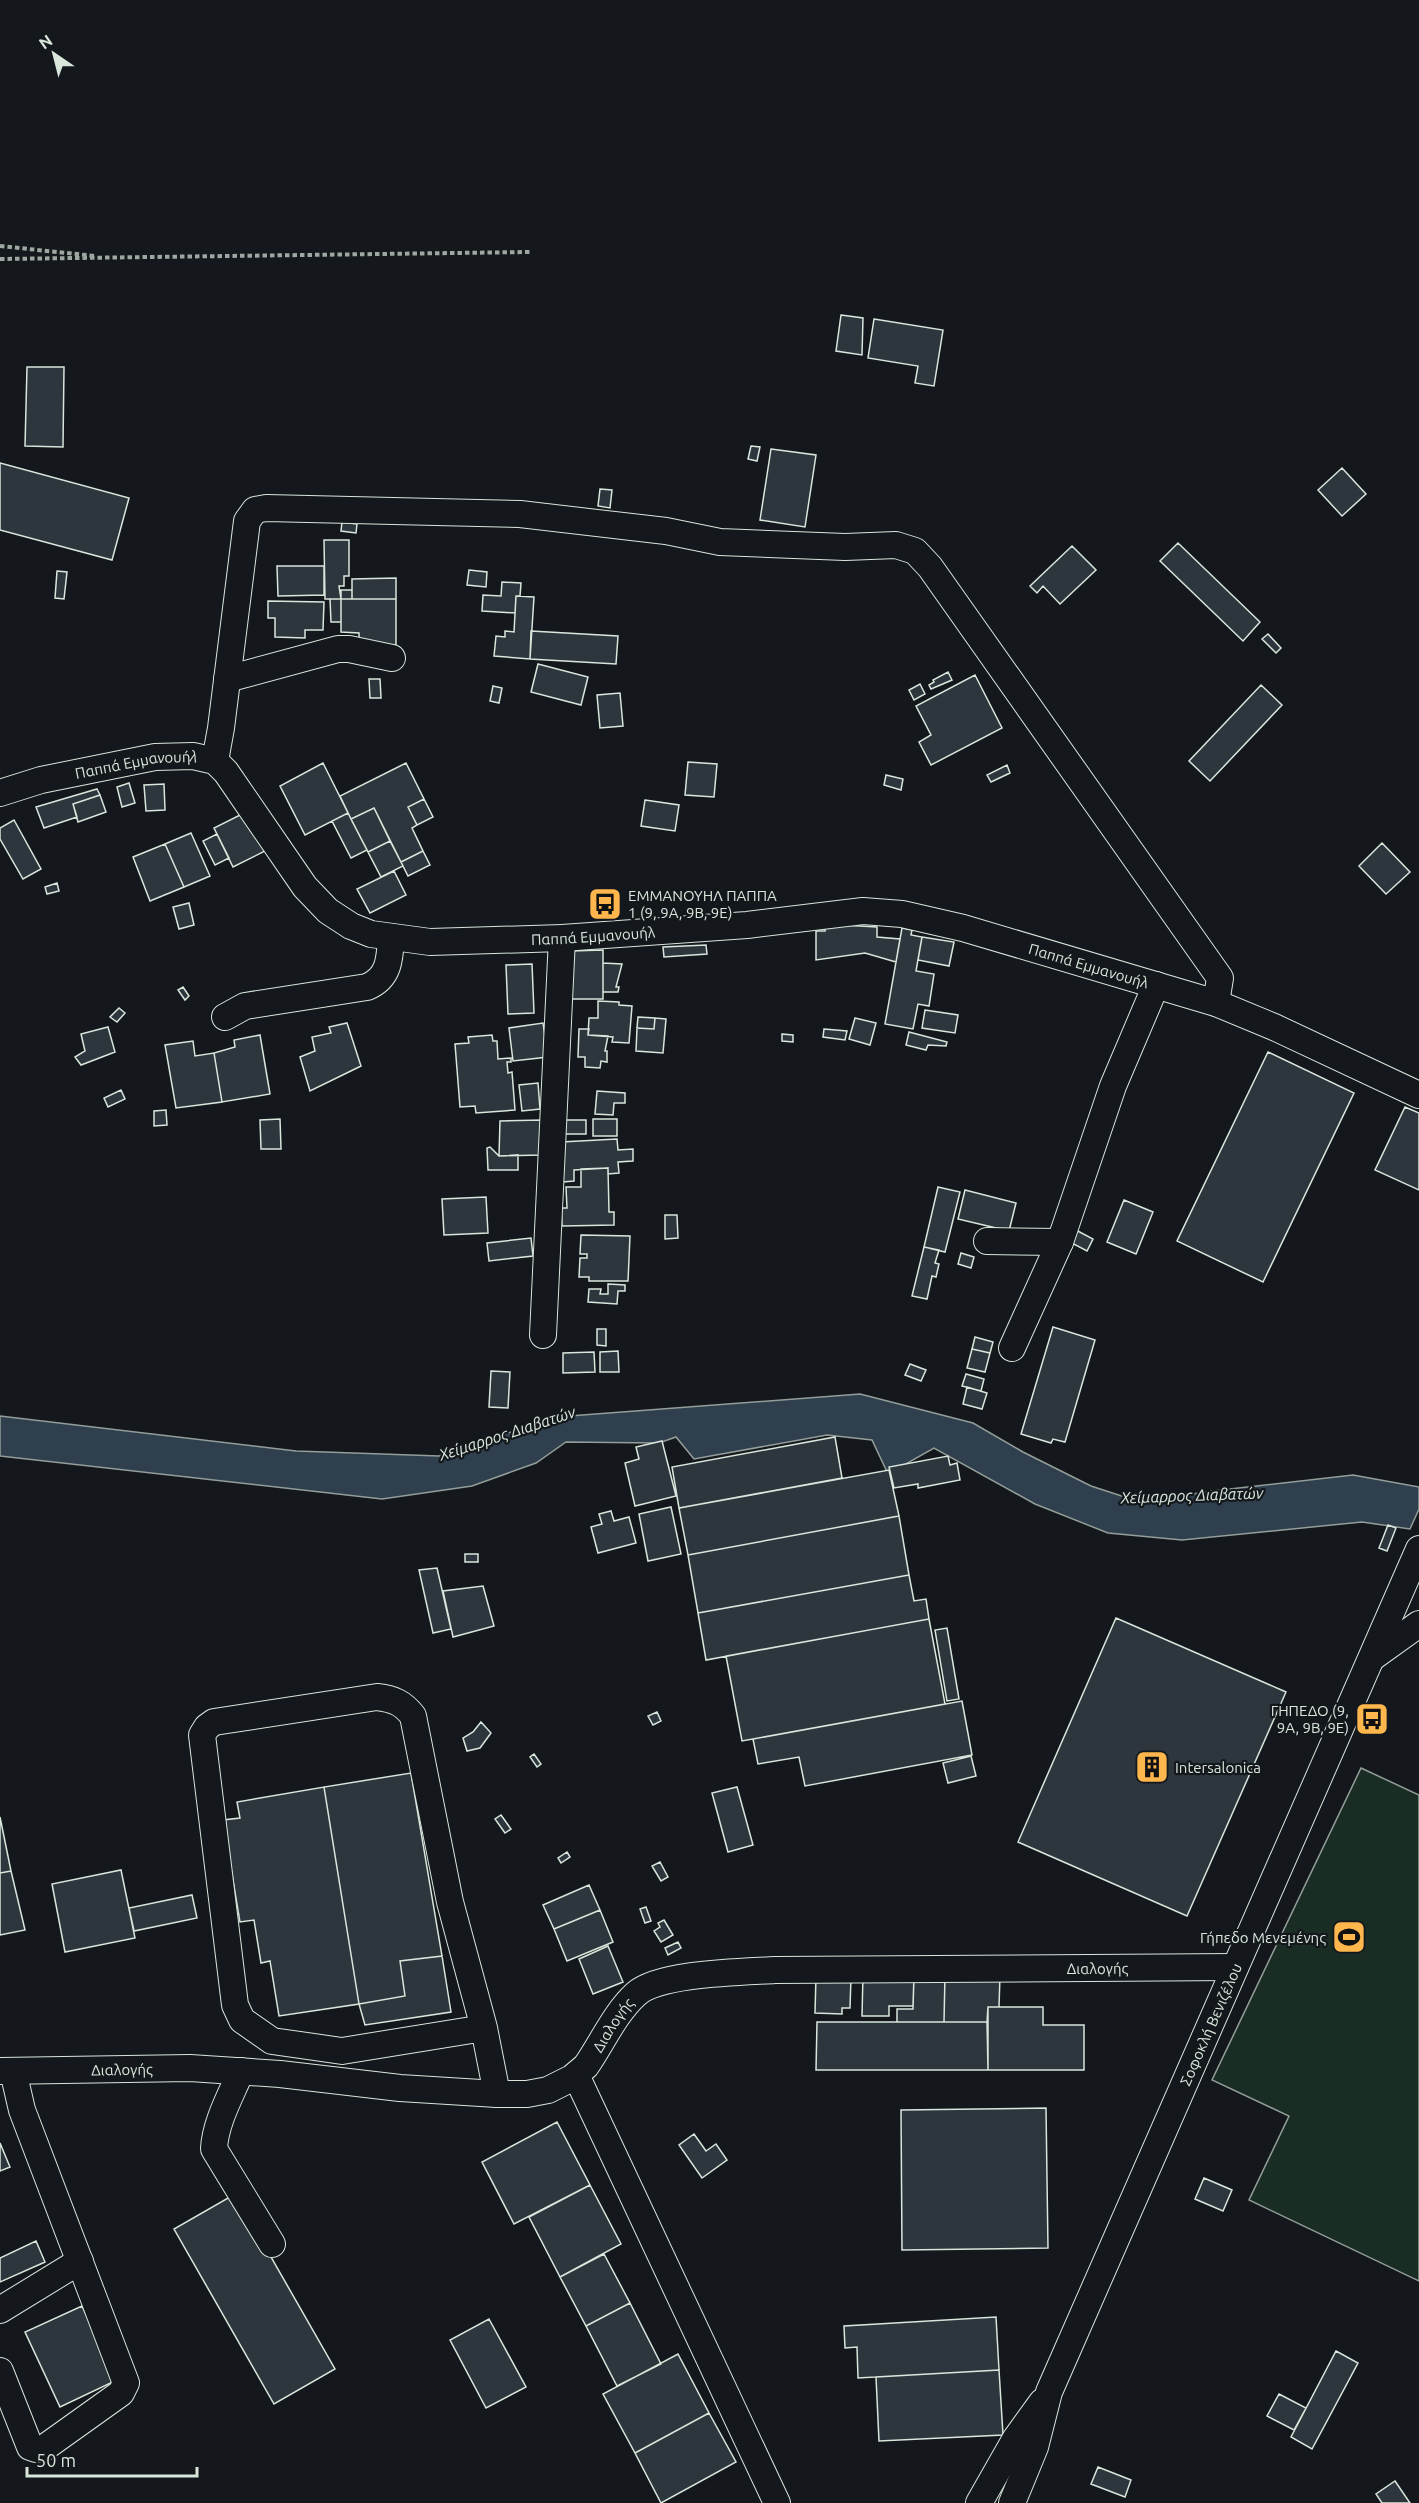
<svg xmlns="http://www.w3.org/2000/svg" width="1419" height="2503" font-family="Ubuntu,sans-serif">
	<rect width="100%" height="100%" fill="#14181c"/>
	<path fill="#1a2d24" stroke="#939e99" stroke-width="1.5" d="M1361 1768 1419 1795V2281L1249 2200 1289 2116 1212 2080Z"/>
	<path fill="#2f3f4d" stroke="#939e99" stroke-width="1.5" d="M860 1394 973 1423 1023 1452 1091 1486 1140 1502 1212 1491 1353 1475 1419 1487V1509L1410 1529 1362 1522 1182 1540 1108 1533 1035 1504 934 1448 888 1474 872 1440 827 1435 694 1459 676 1437 659 1443 566 1442 536 1463 472 1486 382 1499 0 1456V1416L296 1451 439 1456 556 1417Z"/>
	<path fill="#2c363c" stroke="#d8e6dc" stroke-width="1.5" d="M841 315 863 318 862 355 836 351Z
		M874 319 943 330 934 386 915 383 918 366 868 358Z
		M27 367H64L63 447 25 446Z
		M751 446 760 447 757 461 748 459Z
		M771 449 816 455 805 527 760 520Z
		M0 463 129 498 112 560 0 530Z
		M1342 468 1366 494 1342 516 1318 490Z
		M600 489 612 490 610 508 598 506Z
		M342 522 357 524 356 533 341 531Z
		M324 540H349V576H344V586H339L341 599H325Z
		M1178 543 1260 622 1243 641 1160 561Z
		M1072 546 1096 570 1060 604 1043 586 1037 593 1030 586Z
		M277 566H324V595L278 596Z
		M469 570 487 572 486 587 467 585Z
		M57 571 67 572 64 599 55 598Z
		M396 578V599H352V579Z
		M502 582 521 583 520 596H516L515 613 482 611 483 595 501 596Z
		M341 590H352V599H341Z
		M516 596 534 597 530 659 494 656 496 636 505 637V631L514 632Z
		M330 599H341V622H331Z
		M341 599H396V645H359V633L341 632Z
		M268 601 324 602 323 630H305V638L275 637V618H268Z
		M531 631 618 636 616 664 530 659Z
		M1268 634 1281 648 1276 653 1262 639Z
		M538 664 588 677 581 705 531 692Z
		M948 672 952 680 931 689 929 685 934 682 933 680Z
		M975 675 1002 728 931 765 919 742 931 735 916 706Z
		M369 679H380L381 698H370Z
		M920 684 925 694 914 700 909 690Z
		M1261 685 1282 705 1210 781 1189 761Z
		M493 686 502 688 499 703 490 701Z
		M620 693 623 726 600 728 597 695Z
		M688 762 717 764 714 797 685 795Z
		M323 763 348 813 305 835 280 786Z
		M406 763 424 799 408 807 417 825 412 828 423 851 401 862 374 808 351 819 340 796Z
		M1007 765 1010 773 991 782 987 775Z
		M886 775 903 779 901 790 884 785Z
		M129 783 135 803 122 807 117 787Z
		M164 784 165 810 146 811 144 785Z
		M97 789 100 795 73 804 77 817 44 828 36 807Z
		M100 795 106 812 78 822 73 804Z
		M424 799 433 817 417 825 408 807Z
		M645 800 679 805 675 831 641 826Z
		M374 808 390 841 368 852 351 819Z
		M250 810 269 849 233 867 214 828Z
		M348 813 367 850 351 858 332 821Z
		M14 820 41 869 23 879 0 839V828Z
		M191 833 210 876 184 887 165 844Z
		M217 834 229 858 215 865 203 841Z
		M390 841 403 866 381 877 368 852Z
		M1382 843 1410 872 1386 894 1359 866Z
		M165 844 184 887 150 901 133 857Z
		M423 851 430 865 408 876 401 862Z
		M394 871 406 895 370 913 357 889Z
		M57 883 59 891 47 894 45 887Z
		M189 903 194 925 179 929 173 907Z
		M825 924 877 927V937L900 939 896 962 865 953 816 960V931H825Z
		M902 928 912 930 911 935 922 937 916 971 934 974 929 1006 918 1004 913 1029 885 1024Z
		M922 937 954 942 949 966 918 960Z
		M706 945 707 954 664 957 663 947Z
		M603 950V999H572L571 951Z
		M603 963 622 964 616 987H619L618 992H603Z
		M532 964 534 1013 508 1014 506 965Z
		M183 987 189 996 185 1000 178 990Z
		M598 1001 619 1002V1005L632 1006 629 1043 612 1042 613 1037 588 1035 589 1018H598Z
		M119 1008 125 1013 117 1022 110 1017Z
		M925 1010 958 1015 955 1033 922 1028Z
		M638 1017 655 1018 654 1029 637 1028Z
		M655 1018 666 1019 663 1053 636 1051 637 1028 654 1029Z
		M855 1018 876 1023 870 1045 849 1039Z
		M347 1023 361 1066 310 1091 300 1057 315 1051 312 1037 331 1033 329 1027Z
		M543 1023 548 1057 513 1061 509 1028Z
		M108 1027 115 1052 81 1065 75 1057 85 1051 81 1034Z
		M579 1029H589L588 1035 608 1036 605 1051H607V1062L601 1061 600 1068 585 1067V1057H578Z
		M824 1029 847 1031 845 1040 823 1037Z
		M909 1032 947 1042 946 1046 928 1045 926 1050 906 1045Z
		M782 1034 793 1035V1042L782 1041Z
		M260 1035 270 1094 222 1102 214 1053 235 1047 234 1040Z
		M492 1035 493 1041H497L498 1059 511 1058V1062H507L508 1073 512 1072 515 1110 476 1113 475 1106 460 1107 455 1044 469 1043 468 1037Z
		M193 1041 195 1056 214 1053 222 1102 176 1108 165 1045Z
		M1268 1052 1354 1093 1263 1282 1177 1241Z
		M538 1083 540 1109 522 1111 519 1085Z
		M121 1090 125 1099 108 1107 104 1098Z
		M597 1091 625 1093V1103H614L613 1115 595 1114Z
		M1405 1107 1419 1113V1190L1375 1170Z
		M166 1110 167 1125 154 1126V1111Z
		M280 1119 281 1149H261L260 1120Z
		M593 1119H617V1136H593Z
		M542 1120V1155L499 1156 500 1121Z
		M565 1120H586V1134H565Z
		M617 1139 618 1150 633 1149V1161L618 1162 619 1173 608 1174V1168L574 1170V1181L563 1182 561 1142Z
		M490 1147 499 1156 518 1155V1170H488L487 1148Z
		M608 1168 609 1212H614V1225L562 1226 561 1208H567L566 1187H581V1169Z
		M938 1187 960 1192 945 1252 924 1247Z
		M965 1190 1016 1203 1009 1231 958 1219Z
		M486 1197 488 1233 444 1235 442 1199Z
		M1124 1200 1153 1212 1136 1254 1107 1242Z
		M665 1215H677L678 1238 665 1239Z
		M1074 1229 1093 1239 1087 1251 1068 1241Z
		M581 1235 630 1236 628 1281H589V1277H579L580 1258H587V1254H580Z
		M531 1238 533 1256 489 1261 487 1243Z
		M924 1247 939 1250 935 1263 939 1264 936 1277 932 1276 927 1299 912 1296Z
		M961 1253 974 1257 971 1268 958 1264Z
		M608 1284 625 1285V1291H618L617 1304 588 1302 589 1289H601L600 1294H608Z
		M1053 1327 1095 1340 1065 1442 1053 1439 1051 1443 1021 1434Z
		M597 1329H606V1346L597 1345Z
		M975 1337 993 1342 990 1353 972 1349Z
		M972 1349 990 1353 985 1372 967 1368Z
		M618 1351 619 1372H600V1352Z
		M594 1352 595 1372 563 1373V1353Z
		M910 1364 926 1370 921 1381 905 1375Z
		M491 1371 510 1372 508 1408 489 1407Z
		M966 1374 984 1379 981 1391 962 1386Z
		M967 1387 987 1393 982 1409 963 1404Z
		M835 1437 842 1478 679 1508 672 1467Z
		M662 1441 676 1496 635 1506 625 1463 639 1459 636 1447Z
		M948 1456 950 1465 957 1463 960 1480 918 1488V1484L894 1488 889 1467Z
		M889 1470 899 1516 688 1555 679 1508Z
		M671 1507 681 1554 648 1561 639 1514Z
		M611 1511 614 1521 629 1517 636 1543 598 1553 591 1527 602 1524 599 1514Z
		M899 1516 909 1575 698 1613 688 1555Z
		M1388 1525 1396 1528 1387 1551 1379 1548Z
		M465 1554H478V1562H465Z
		M437 1568 451 1629 433 1633 419 1570Z
		M909 1575 914 1601 926 1599 929 1619 706 1660 698 1613Z
		M483 1586 494 1626 453 1637 443 1591Z
		M1116 1618 1286 1692 1187 1916 1018 1842Z
		M929 1619 945 1704 742 1741 726 1656Z
		M947 1628 959 1699 947 1701 935 1630Z
		M962 1701 972 1755 805 1786 799 1757 758 1764 753 1739Z
		M657 1712 661 1721 653 1725 648 1716Z
		M481 1722 491 1733 480 1748 467 1751 463 1738 473 1732Z
		M534 1754 541 1764 537 1767 530 1757Z
		M971 1756 976 1776 948 1783 943 1763Z
		M411 1773 442 1956 400 1961 405 1996 359 2004 324 1787Z
		M324 1787 359 2004 279 2016 270 1961 261 1963 254 1920 240 1922 223 1820 240 1818 237 1802Z
		M737 1787 753 1845 728 1852 712 1793Z
		M501 1815 511 1829 505 1833 495 1819Z
		M0 1817 11 1871 0 1873Z
		M567 1852 570 1857 561 1863 558 1858Z
		M660 1862 668 1877 661 1881 652 1866Z
		M121 1870 135 1938 65 1952 52 1884Z
		M11 1871 25 1930 0 1935V1873Z
		M589 1885 600 1910 554 1929 543 1905Z
		M192 1895 197 1918 134 1931 129 1908Z
		M646 1907 651 1921 645 1923 640 1909Z
		M600 1910 613 1942 567 1961 554 1929Z
		M664 1920 673 1935 661 1942 654 1931 660 1927 658 1923Z
		M678 1942 681 1948 668 1955 665 1948Z
		M608 1946 623 1982 593 1994 579 1959Z
		M442 1956 451 2012 365 2025 359 2004 405 1996 400 1961Z
		M863 1974 914 1975 913 2006H889V2016H862Z
		M914 1975H945L944 2022H897V2009H913Z
		M945 1975H1000L999 2007H988L987 2022H944Z
		M816 1976 851 1977 850 2008H842V2014L815 2013Z
		M988 2007H1043V2025H1084V2070H988Z
		M817 2022H987L988 2070H816Z
		M1046 2108 1048 2248 902 2250 901 2110Z
		M557 2122 590 2185 514 2224 482 2162Z
		M694 2134 706 2151 716 2144 727 2160 702 2178 679 2145Z
		M0 2143 10 2167 0 2171Z
		M1204 2178 1232 2190 1223 2211 1195 2199Z
		M590 2185 621 2244 560 2277 529 2217Z
		M235 2194 335 2369 274 2404 174 2229Z
		M36 2241 45 2262 0 2282V2258Z
		M604 2254 630 2303 586 2326 560 2277Z
		M630 2303 661 2364 617 2386 586 2326Z
		M82 2306 117 2380 60 2407 25 2332Z
		M996 2317 999 2370 858 2378 857 2347 845 2348 844 2326Z
		M489 2319 526 2387 486 2408 450 2340Z
		M1336 2351 1358 2363 1312 2449 1291 2437Z
		M678 2354 709 2413 635 2453 603 2394Z
		M999 2370 1003 2435 879 2441 876 2377Z
		M1279 2394 1306 2408 1294 2430 1267 2416Z
		M709 2413 736 2462 661 2503 635 2453Z
		M1098 2467 1131 2480 1125 2497 1091 2484Z
		M1395 2481 1410 2503H1382L1376 2494Z"/>
	<g fill="none" stroke-linecap="round" stroke-linejoin="round">
		<g stroke="#d8e6dc" stroke-width="28">
			<g id="minor">
				<path d="M227 679 338 649H349L392 658"/>
				<path d="M215 761 221 728 247 521 255 510 266 508 520 514 666 531 720 542 845 547 896 545 915 551 930 567 1220 978 1216 1003"/>
				<path id="s1" d="M0 793 41 780 155 757 193 756 215 761 226 772 305 887 328 911 351 926 371 934 430 942 562 938 747 925 863 911 902 914 963 928 1216 1003 1274 1027 1419 1095"/>
				<path d="M225 1017 245 1006 367 987C389 978 390 959 391 937"/>
				<path d="M987 1241 1060 1242"/>
				<path d="M543 1335 562 938"/>
				<path d="M1012 1348 1060 1242 1113 1086 1156 985"/>
				<path d="M1373 1657 1419 1624"/>
				<path d="M484 2028 342 2051 272 2041 242 2020 235 2005 202 1735 207 1727 214 1722 377 1697C394 1699 403 1703 413 1716L450 1902 484 2028 497 2094"/>
				<path id="s2" d="M0 2071 190 2068 280 2074 400 2088 497 2094H527L548 2090 572 2078 586 2066C602 2043 615 2013 636 1994 659 1973 742 1972 775 1970L1235 1967"/>
				<path d="M241 2071C231 2095 215 2123 214 2149L272 2244"/>
				<path d="M576 2075 777 2503"/>
				<path d="M0 2310 80 2261"/>
				<path d="M0 2371 30 2447 36 2449 44 2448 121 2393 126 2383 22 2110 13 2071"/>
				<path d="M979 2503 1016 2438 1042 2402"/>
				<path id="s3" d="M1012 2503 1035 2447 1049 2392 1419 1549"/>
			</g>
		</g>
		<path stroke="#9da8a2" stroke-width="4" stroke-dasharray="4.5 3" stroke-linecap="butt" d="M0 246 95 256
			M0 259 530 252"/>
		<use href="#minor" stroke="#14181c" stroke-width="26"/>
	</g>
	<defs>
		<g id="bus-square" transform="scale(1.725)"><rect x="-9" y="-9" width="18" height="18" rx="4" fill="#ffb74d" stroke="#14181c"/><path d="M-5-6H5V4H4V6H2V4H-2V6H-4V4H-5ZM-3.5-4V0h7V-4ZM-3.5 1.2v1.5H-2V1.2ZM2 1.2v1.5H3.5V1.2Z" fill="#111"/></g>
		<g id="building-square" transform="scale(1.725)"><rect x="-9" y="-9" width="18" height="18" rx="4" fill="#ffb74d" stroke="#14181c"/><path d="M-4-6H4V6H1V3H-1V6H-4ZM-2.5-4.3h1.7v1.8h-1.7ZM.8-4.3h1.7v1.8H.8ZM-2.5-1h1.7V.8h-1.7ZM.8-1h1.7V.8H.8Z" fill="#111"/></g>
		<g id="stadium-square" transform="scale(1.725)"><rect x="-9" y="-9" width="18" height="18" rx="4" fill="#ffb74d" stroke="#14181c"/><path d="M0-5a6.5 5 0 1 0 0 10a6.5 5 0 1 0 0-10ZM-3.5-1.8h7v3.6h-7Z" fill="#111"/></g>
	</defs>
	<g fill-rule="evenodd">
		<use href="#bus-square" x="605" y="904"/>
		<use href="#bus-square" x="1372" y="1719"/>
		<use href="#building-square" x="1152" y="1767"/>
		<use href="#stadium-square" x="1349" y="1937"/>
	</g>
	<g text-anchor="middle" dominant-baseline="central" stroke-width="4.5" stroke-linejoin="round" paint-order="stroke">
		<g font-size="15" fill="#d8e6dc" stroke="#14181c">
			<text stroke="none"><textPath href="#s1" startOffset="140">Παππά Εμμανουήλ</textPath></text>
			<text stroke="none"><textPath href="#s1" startOffset="680">Παππά Εμμανουήλ</textPath></text>
			<text stroke="none"><textPath href="#s1" startOffset="1184">Παππά Εμμανουήλ</textPath></text>
			<text stroke="none"><textPath href="#s2" startOffset="1148">Διαλογής</textPath></text>
			<text stroke="none"><textPath href="#s3" startOffset="519">Σοφοκλή Βενιζέλου</textPath></text>
			<text stroke="none"><textPath href="#s2" startOffset="644">Διαλογής</textPath></text>
			<text stroke="none"><textPath href="#s2" startOffset="122">Διαλογής</textPath></text>
		</g>
		<g font-size="15" fill="#d8e6dc" stroke="#14181c" text-anchor="start">
			<text x="628" y="895">ΕΜΜΑΝΟΥΗΛ ΠΑΠΠΑ<tspan x="628" dy="17">1 (9, 9Α, 9Β, 9Ε)</tspan></text>
			<text x="1349" y="1710" text-anchor="end">ΓΗΠΕΔΟ (9,<tspan x="1349" dy="17">9Α, 9Β, 9Ε)</tspan></text>
			<text x="1175" y="1767">Intersalonica</text>
			<text x="1326" y="1937" text-anchor="end">Γήπεδο Μενεμένης</text>
		</g>
		<g font-size="16" font-style="italic" fill="#d8e6dc" stroke="#14181c">
			<text transform="translate(507 1433) rotate(-18)">Χείμαρρος Διαβατών</text>
			<text transform="translate(1192 1495) rotate(-2)">Χείμαρρος Διαβατών</text>
		</g>
	</g>
	<g transform="translate(54 54) rotate(325)" stroke="#14181c" stroke-width="4.5" paint-order="stroke">
	<path d="M0-4.5L10 22L0 15L-10 22Z" fill="#d8e6dc"/>
	<text y="-9" font-size="16" font-weight="bold" text-anchor="middle" fill="#d8e6dc">N</text>
	</g>
	<path d="M27 2467v9h170v-9" fill="none" stroke="#d8e6dc" stroke-width="3"/>
	<text x="36" y="2467" font-size="18" fill="#d8e6dc" stroke="#14181c" stroke-width="4.5" paint-order="stroke">50 m</text>
</svg>
